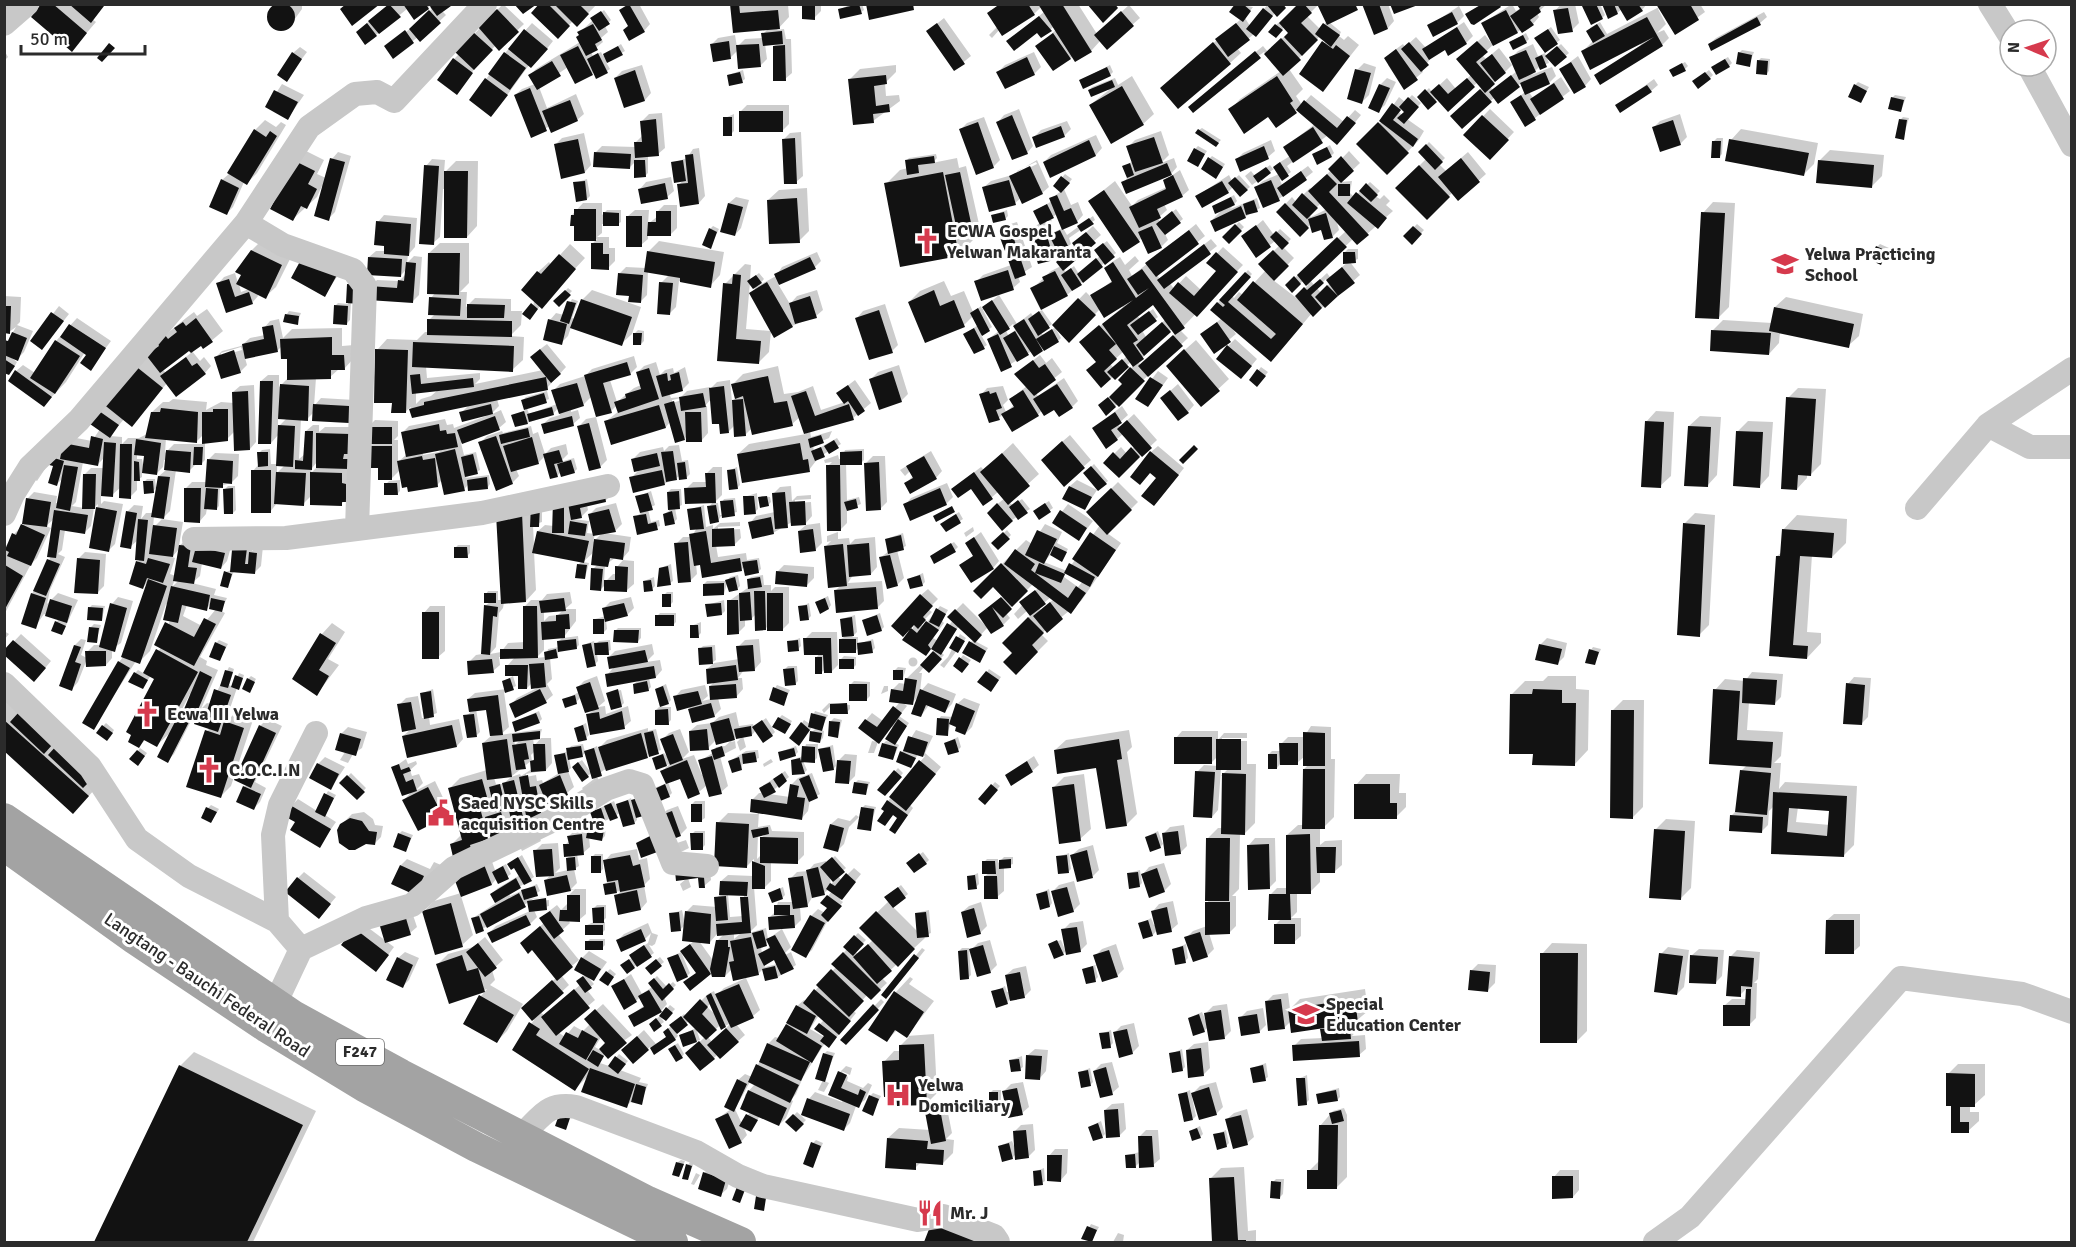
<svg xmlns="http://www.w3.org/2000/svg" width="2076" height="1247" font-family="Signika,sans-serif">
	<rect width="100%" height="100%" fill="#fff"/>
	<path fill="#0003" fill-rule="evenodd" d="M43 4H105L92 19 96 22 72 50Z
		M274 4H302V9L289 27 277 29 268 20V14Z
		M389 4H450L442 11 446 15 420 40 418 37 393 56 386 46 414 26 433 8 431 5 428 8H408L376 35 360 29Z
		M503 4 524 24 499 48 496 45 477 65 463 86 454 59 459 54 457 52Z
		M542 4H597L577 25 573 21 558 36Z
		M627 4H639L650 24 644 31 629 25 621 10Z
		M732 4H788L789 17 777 30 784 29 786 39H791L792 73 785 79 774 46 778 43 765 44 767 59 760 66 738 50 731 57 712 44 718 38 735 35 737 47 745 39 763 38V34L768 29 734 32Z
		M803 4H821V11L814 18Z
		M851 4H862L864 10 861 12 839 10Z
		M999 4H1078L1097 34 1129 5 1140 18 1107 47 1101 40 1091 51 1070 58 1037 46 1056 30 1054 26 1051 29 1008 41 1044 12 1041 7 1034 14 1000 29 992 38 989 35 998 26 989 13Z
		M1236 4 1253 7 1245 18 1250 26 1268 4H1287L1277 15 1275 13 1256 35 1254 34 1237 48 1241 53 1230 63 1178 107 1162 88 1241 19Z
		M1300 4 1318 5 1307 16 1320 29 1327 21 1319 4H1361L1329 22 1341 32 1339 36 1344 40 1348 36 1359 45 1323 90 1325 40 1320 36 1289 69 1303 89 1296 96 1302 105 1311 95 1344 122 1355 110 1361 115 1344 136 1328 135 1287 166 1291 172 1280 180 1282 185 1308 166 1313 172 1279 199 1256 187 1263 181 1279 174 1275 168 1270 172 1252 185 1245 176 1251 171 1255 176 1270 165 1273 169 1277 164 1290 156 1285 147 1315 124 1298 110H1230L1240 99 1281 71 1264 52 1197 100 1263 46 1268 52 1289 32 1284 27 1279 33 1276 25Z
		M1364 4H1388L1394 21 1388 28Z
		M1512 4 1516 11 1521 8 1519 4H1547L1537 13 1539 17 1533 24 1494 44 1482 55 1486 59 1499 48 1512 65 1490 87 1493 90 1517 71 1511 58 1518 51 1533 44 1538 56 1545 53 1549 63 1540 66 1531 75 1552 67 1556 76 1549 83 1529 92 1533 98 1561 77 1570 91 1526 125 1511 103 1525 92 1521 83 1499 102 1495 97 1462 127 1458 109 1482 88 1478 82 1448 109 1438 98 1428 108 1422 95 1429 88 1432 92 1447 78 1456 89 1471 75 1464 53 1485 35 1492 44 1483 23Z
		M1561 4H1575L1579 23 1572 30 1555 11Z
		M1585 4H1600L1605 15 1602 18Z
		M1604 4H1647L1642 10 1622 9 1617 13Z
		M1658 4H1700L1705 12 1676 33 1660 7 1658 9 1666 24 1657 33 1664 30 1669 38 1662 45 1596 75 1641 45 1639 43 1582 52 1593 41 1590 28 1600 22 1607 34 1659 7Z
		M1459 6 1464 16 1457 23 1429 26Z
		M604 10 611 20 605 26 608 32 601 38 603 42 591 52 593 56 601 52 603 56 621 44 625 51 606 62 610 69 607 71H594L592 74 568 67 539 87 547 108 576 94 584 114 577 120 550 126 531 136 515 95 522 89 535 84 530 75 536 69 580 42 579 33Z
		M1764 12 1767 17 1760 23 1709 44 1716 38Z
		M944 18 971 56 955 69 928 31Z
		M1464 22 1473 36 1466 43 1445 48 1433 56 1422 69 1423 72 1404 88 1388 65 1392 52 1403 44 1405 47 1416 37 1426 48Z
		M532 23 553 41 538 60 529 65 497 109 471 100 505 53Z
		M1551 27 1560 40 1545 51 1539 36Z
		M1526 33 1529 39 1526 42H1511Z
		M1561 44 1569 53 1555 65 1548 56Z
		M300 47 307 52 286 80 293 53Z
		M4 50 8 57 4 61Z
		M1742 50 1754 52 1749 65 1739 53Z
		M1034 52 1041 67 1034 74 998 72 1005 65Z
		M1578 56 1591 79 1585 86 1561 69Z
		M1728 57 1732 63 1729 66 1716 64Z
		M1761 58 1770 59 1769 71 1766 74 1758 61Z
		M1685 62 1688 66 1685 69 1674 68Z
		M1364 63 1376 67 1369 95 1362 102 1357 70Z
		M642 65 651 93 645 100 625 106 615 78 622 71Z
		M896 65V72L885 83 886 96 899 95 900 101 873 121 850 79 860 69Z
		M1110 65 1113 72 1110 75 1081 80Z
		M743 70 745 79 742 81 728 75Z
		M1709 70 1713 75 1710 78 1697 79Z
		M1132 76 1154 114 1143 124 1090 105 1109 90H1089L1092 87 1115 78 1118 85Z
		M1387 78 1396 82 1385 105 1378 111 1380 85Z
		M1654 79 1658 85 1651 91 1617 106Z
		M1858 82 1869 87 1861 101 1855 85Z
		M282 84 304 95 288 118 267 107Z
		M1412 95 1421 103 1407 119 1424 131 1418 141 1387 173 1359 144 1382 121 1399 97 1405 102ZM1402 108 1405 111 1402 115 1399 112Z
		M1895 95 1906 97 1901 111 1892 98Z
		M747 105H789V124L782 131 740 112Z
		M1019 109 1033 146 1027 153 998 122 1004 115Z
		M1490 109 1514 132 1490 158 1465 135Z
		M662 113 665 148 658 154 648 155V173L645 176 635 162 629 168 596 152 602 146 636 147 635 143 643 135 642 121 649 114Z
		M734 114V131L731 134 725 118Z
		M1680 114 1687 137 1680 144 1654 127 1660 121Z
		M984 117 1000 160 993 167 961 129 967 123Z
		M1903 117 1909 118 1903 138 1900 120Z
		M265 120 276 127 281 122 286 125 257 173 247 183 244 182 233 207 227 213 222 180 230 173 255 130Z
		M1067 121 1071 129 1064 136 1034 137 1041 130Z
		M1202 128 1221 140 1216 145 1199 130Z
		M1741 129 1818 143 1814 164 1804 174 1731 140Z
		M1161 131 1169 155 1161 163 1174 158 1177 167 1171 174 1123 183 1128 177 1124 167 1133 161 1128 147 1135 140Z
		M801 132 803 176 796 182 783 140 790 133Z
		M584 133 591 165 585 172 555 145 562 138Z
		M1096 135 1102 148 1096 155 1044 162 1051 155Z
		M1717 138H1723L1722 154 1719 157 1714 141Z
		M1271 140 1275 151 1268 157 1241 170 1236 160 1243 153Z
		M1429 142 1445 158 1439 164 1446 171 1468 152 1486 174 1458 199 1453 192 1427 218 1397 188 1426 159 1420 152Z
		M1330 145 1334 153 1331 156 1314 154Z
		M1198 146 1207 151 1198 165 1195 149Z
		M699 148 705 196 699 203 679 185 683 180 673 163 687 158 693 149Z
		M1830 150 1884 155 1882 176 1872 186 1819 161Z
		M306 151 324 160 317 174 326 178 332 159 338 152 351 156 335 212 328 219 322 186 317 197 293 219 272 209Z
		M1349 151 1360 163 1340 182 1352 181 1350 193 1354 197 1370 182 1380 191 1375 196 1380 199 1384 195 1390 201 1386 205 1393 211 1357 243 1353 239 1310 280 1314 285 1327 273 1330 277 1348 262 1345 252 1348 249H1358V259L1350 262 1360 275 1325 306 1312 313 1281 350 1232 328 1236 334 1214 352 1202 334 1222 318 1212 309 1248 270 1252 274 1232 296 1234 298 1239 292 1243 295 1266 270 1260 264 1280 245 1275 241 1256 256 1243 237 1263 220 1274 235 1280 229 1291 239 1283 247 1294 258 1273 280 1303 303 1297 296 1308 285 1303 281 1292 291 1287 285 1346 231 1336 219 1339 230 1332 237 1311 224 1300 235 1278 212 1292 197 1296 202 1310 188 1312 190ZM1321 203 1327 209 1311 217 1309 215ZM1326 279 1330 283 1321 293 1317 288Z
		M936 154 937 158 932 163 957 158 959 168 966 166 979 224 971 232 973 240 959 254 886 184 900 170 908 168 906 161 909 158Z
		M1212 156 1225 164 1219 174 1210 158Z
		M432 159 445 160 444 173 456 161H478L477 226 467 237 445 189H443L440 237 433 243 426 166Z
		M1037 160 1049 187 1042 193 1021 198 1015 203 984 187 991 181 1012 175ZM1036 162 1037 164 1017 174V171Z
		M1180 170 1189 190 1182 196 1164 204 1167 210 1158 218 1160 222 1176 209 1183 219 1165 234 1168 240 1161 247 1142 237 1139 241 1090 201 1115 181 1132 206 1138 200 1167 187 1164 181Z
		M1065 174 1072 179 1064 189 1071 205 1078 202 1083 215 1077 222 1063 228 1067 235 1093 216 1095 220 1069 238 1071 244 1053 258 1029 231 1041 222 1035 211 1052 201 1051 199 1061 191 1055 186ZM1057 214 1063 228 1054 232 1051 218Z
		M1229 175 1232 181 1239 175 1250 187 1240 195 1233 187 1228 192 1197 196Z
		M671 177 674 191 667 197 640 189 646 182Z
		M587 179 590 196 587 199 575 183Z
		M807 188 809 231 799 241 768 200 779 190Z
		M1234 195 1237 201 1230 209 1257 198 1260 208 1245 217 1211 221 1223 209 1214 206Z
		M736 197 749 200 741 228 735 235 729 203Z
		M1713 202 1735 203 1729 307 1719 317 1703 213Z
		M583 203H602V215L607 210H621V222L618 224H602V233L597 237H609V248H615V261L608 268 592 244 597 239H576L572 215Z
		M664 205H677V228L670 235H648V239L641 245 628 216 635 210H649L648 224 658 216V211Z
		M1007 210 1008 216 1005 219 993 215Z
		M384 215 417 218 415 247 408 255 407 263 414 256 422 257 419 295 412 302 370 287 377 280 399 281 406 274 407 269 400 276 369 257 376 251H385L386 244 378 222Z
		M1017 222 1032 267 1018 276 1020 282 1013 288 976 282 983 275 1011 265 1000 232 1007 225Z
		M1239 222 1244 227 1229 242 1224 237Z
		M1196 224 1205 236 1157 275 1160 279 1211 239 1217 246 1170 283 1174 289 1186 276 1201 290 1218 271 1208 263 1223 247 1243 265 1180 330 1188 338 1107 414 1100 406 1124 384 1120 380 1134 365 1131 362 1102 386 1098 362 1088 336 1123 307 1121 305 1100 309 1069 341 1056 329 1061 338 1058 341 1044 349 1032 351 1001 370 988 339 999 331 985 309 983 310 992 327 981 335 987 345 984 347 965 334 978 325 973 316 964 325 909 302 920 291 944 281 951 296 964 291 973 312 981 306 982 309 999 295 1017 324 1031 313 1033 316 1042 310 1052 324 1041 332 1043 335 1056 327 1054 325 1086 292 1091 297 1113 280 1106 268 1112 262 1120 257 1125 265 1135 256 1139 261 1129 270 1132 276ZM1153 303 1165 320 1146 337 1143 332 1146 327 1158 317 1153 309 1140 319 1137 315ZM1013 324 1017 329 1008 335 1006 330ZM1172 329 1176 334 1141 365 1138 362ZM1124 351 1127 356 1114 368 1110 364Z
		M1417 224 1424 230 1412 243 1405 236Z
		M713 226 719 229 710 247V229Z
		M1093 226 1101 235 1063 268 1066 272 1074 266 1079 274 1100 256 1099 247 1107 241 1116 253 1067 295 1032 289 1051 271 1061 266 1081 237Z
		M262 240 292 255 276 287 265 297 257 293 258 296 252 303 227 311 218 284 224 277 235 273 238 283 252 250ZM239 284 249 289 241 292Z
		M659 241 724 252 720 275 710 286 679 281 676 307 670 313 661 283 669 275 648 271 647 295 640 302 630 294 620 273 626 267 646 268 648 252Z
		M440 243H469V283L460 292H467L466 307 475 298 511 299V311H522L521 325 510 336 524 337 523 360 512 370 426 366 427 378 480 373V379L475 384 543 370 539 350 547 344 566 367 547 388 497 399 499 406 490 415 501 410 506 422 499 428 461 443 464 455 476 452 480 470 465 478 489 475 490 484 488 487 469 484 464 489 442 480 437 485 400 470 389 481 400 480V491L397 494 386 484 391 479 379 467 370 447 374 442 368 427 375 420 398 421V436L394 440H398V462L406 455 403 432 409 426 445 419 447 425 453 424 454 428 486 416 461 413 469 405 413 416 411 407 406 411 393 402 377 350 387 339 417 340 425 332H429V320L435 314 431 298 435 293 429 253ZM439 389 431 396 421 399 416 404V392ZM443 448 439 452 423 455V452Z
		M570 244 585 258 532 315 538 272 549 262 551 265Z
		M1880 244 1889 248 1881 263 1877 247Z
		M817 252 821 261 815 267 778 284 790 304 797 296 817 290 823 310 816 316 792 326 750 294 755 289 750 282 746 329 771 331 769 352 759 362 719 359 725 284 745 264 751 265 750 280 759 273 764 279 758 286 776 276 782 267Z
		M344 266 325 295 293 278Z
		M348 285 351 302 350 320 347 323 335 306 338 303 348 304Z
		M568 288 572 291 559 305 555 301Z
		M592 290 641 307 632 334 621 344 571 327 568 336 561 343 550 320 556 313 564 315 572 299 578 301 572 318 575 319 582 300Z
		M4 296 21 297 20 322 17 325 33 331 24 352 17 359 8 355 17 362 12 371H4V347L16 327 9 332H4Z
		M1786 297 1863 314 1859 336 1848 346 1780 331 1779 343 1769 354 1713 330 1723 320 1772 323 1775 307Z
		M885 304 898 345 892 351 857 318 863 311Z
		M59 306 69 314 42 348 32 341Z
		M207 309 223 331 204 347 201 344 192 351 200 361 204 357 211 366 205 373 167 383 132 425 124 419 110 436 122 437V444L128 438H139L147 434 152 412 163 402H169L173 399 207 402 206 410 221 402 234 403 233 392 240 386 254 385 256 442 250 449 235 431 227 439 205 442V460L202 463 196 464 189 471 176 470 170 511 162 519 183 522 179 546 187 539 231 547 227 561 221 568 202 563 200 576 192 583 216 589 214 595 227 598 221 611 225 613 200 657 207 661 206 665 218 670 201 709 207 703 211 704 229 667 234 669 229 685 233 687 239 673 244 675 241 685 237 688 225 723 236 712 254 717 231 786 220 797 207 731 210 728 200 711 193 717 174 754 167 761 171 732 157 745 146 739 139 746 156 678 151 675 143 688 135 673 138 670 145 674 161 647 170 620 168 605 166 604 150 651 139 662 136 661 93 728 119 662 124 656 149 581 143 587 138 562 140 559 138 540 130 547 122 546 128 511 134 505 143 506 141 519 146 513H153L159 476 166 470V460H164L163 467 156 474 142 472V477L137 480V490L130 497 121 487 112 495 101 494V504L104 501 123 504 115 544 109 550 91 547 98 504 94 508 91 526 85 532 65 530 62 550 58 554 65 557 50 590 47 604 58 593 78 600 62 634 56 622 59 619 44 614 35 627 32 594 51 556 55 518 46 526 51 528 37 558 31 564 4 615V549L14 534 24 524 27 499 34 492 57 496 56 503H59L63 478 57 484 55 465 49 463 37 481 30 476 71 437 92 441 100 429 101 412 147 357 169 332 186 318 194 312 197 316ZM190 349 192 352 166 373 162 369ZM203 435V444H174L165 453 166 438 197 441ZM137 454 146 455 144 470 142 459H137ZM104 458V468H91L84 475V508L72 506 76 502 83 462 97 465ZM154 516 163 518 153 528ZM180 548 176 576 170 574 175 558 172 557ZM175 579 179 580 172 587ZM212 603 216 609 202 626 183 616 187 605 206 609ZM190 694 192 695 186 710 178 717Z
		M289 311 301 313 297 323 287 314Z
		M77 318 111 341 90 369 88 354 85 352 66 382 44 405 16 371 23 365 35 373 56 341Z
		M279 319 283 338 292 329 342 328V346L354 345V358L344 369H339L330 377 316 378 314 406 321 398 355 400V415L314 412 307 419H301L299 459 305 454 306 431 313 425H319V432L325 427H356L352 494 341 504 311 496 303 504 277 503 270 512 253 471 259 464V453L262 450 270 449 271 464H278L279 434 271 443 261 381 268 375H279V387L289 377 288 357 282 346 277 351 245 358 247 365 240 372 216 357 222 351 241 346 250 338 265 335 264 328 270 321ZM241 347 242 350 221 356V353ZM278 418H287L278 427ZM317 462V467L311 473 312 468ZM277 464 285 465 277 473Z
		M638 330 644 331V341L641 344 635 333Z
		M1235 339 1257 359 1247 371 1228 346Z
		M1196 340 1229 379 1201 405 1178 356Z
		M1040 355 1046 363 1052 358 1062 372 1036 393 1038 396 1064 378 1078 401 1072 407 1042 410 1038 415 1003 414 999 418 981 395 987 388 1003 386 1008 400 1003 405 1006 412 1014 405 1010 399 1027 386 1016 374Z
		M634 356 637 367 630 374 610 380 617 402 634 388 641 385 637 373 644 366 656 362 660 375 665 370 673 368 674 373 685 367 689 383 683 389 669 393 671 398 681 397 687 391 710 387V389L717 382 730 380 732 402 736 398 733 384 743 374 778 366 784 394 798 392 813 386 821 410 845 402 838 393 855 380 871 403 853 418 810 431 811 437 832 431 829 438 813 445 814 451 837 438 841 444 819 457 809 470 738 454 749 444 806 434 800 417 792 424 752 428 745 435 735 425 728 432 711 399 705 406H707L708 433 702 440 687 436 684 439 670 422 666 427 605 422 619 411 617 405 611 411 591 397 583 405 571 409V412L578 410 580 418 573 424H543L550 418 560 415 558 408 553 414 527 423 513 415 526 410 523 400 526 397 547 391 549 399 527 408 529 414 557 404 553 391 560 384 585 376 592 369ZM681 398 682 400 672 403V400Z
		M899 365 908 394 901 401 871 379 878 372Z
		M1261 367 1268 372 1260 382 1251 380Z
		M1158 371 1168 378 1148 406 1137 399Z
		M1178 384 1194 405 1188 412 1169 392Z
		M1798 388 1826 389 1821 464 1811 474H1807V478L1797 489 1788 398Z
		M1122 406 1128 415 1118 424 1120 427 1134 414 1157 440 1119 476 1105 463 1121 447 1127 454 1134 447 1123 434 1117 439 1094 428Z
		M1656 411 1674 412 1671 476 1660 486 1646 422Z
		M1700 416 1721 417 1717 475 1707 486 1689 426Z
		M596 417 607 460 600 467 579 426 586 419Z
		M1748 421 1773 422 1769 476 1759 487 1738 431Z
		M531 426 533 434 538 432 545 454 551 448 566 444 568 454 560 462 574 458 577 469 574 472H561L557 476 545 456 539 462 516 469 519 476 512 483 480 443 487 436 502 431 503 433Z
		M1070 435 1091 460 1064 484 1049 453Z
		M1013 443 1039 474 1008 502 1013 505 1022 499 1030 509 1012 520 995 506 1005 498 999 491 984 504 971 487 960 483 981 467 984 470Z
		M679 445 682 461 688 460 690 474 687 477 680 476 664 484 631 478 640 469 633 459 640 452 663 447 664 451 669 446Z
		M1158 446 1184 468 1160 498 1151 452Z
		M864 449V460L861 463H846L847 500 859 497 861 504 847 509V523L840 530 828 466 832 462 825 463 824 460 838 455 839 459H842L845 450Z
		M931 451 942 471 936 478 906 483 913 476 910 471 905 476 900 470Z
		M215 453 239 454 238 476 231 483 220 486 219 506 216 509 207 508 206 514 200 521 186 488 192 482H207L208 460Z
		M873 456H885L887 502 880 509 866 463Z
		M1094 464 1108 481 1099 489 1085 473Z
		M713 467H722V495L714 503H718L720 515H723L722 502 724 499 735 498 737 512 721 516 718 521 709 507 713 502 686 489 693 482H707V473Z
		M737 467 740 485 737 488 728 471Z
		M147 479H155L156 488 153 491 144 482Z
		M1077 480 1097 490 1085 508 1070 486Z
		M1118 482 1138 502 1107 533 1121 543 1081 601 1041 634 1048 641 1016 673 1014 653 1004 643 1031 615 1028 610 1018 619 1014 614 1038 588 1033 584 1013 604 1006 613 1010 618 1003 625 992 632 988 627 975 641 988 648 980 661 970 642 974 641 959 626 941 652 944 655 929 671 924 667 919 673H922L920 692 928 683 956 694 952 704 945 711 929 705 921 716 919 696 912 703 902 702 907 706 899 716 909 723 895 743 899 745 893 759 883 744 886 741 892 742 894 728 891 727 885 735 866 720 872 713 883 721 900 702 892 690 899 683 906 684V679L936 650 932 647 926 654 905 639 913 628 921 595 928 589 938 599 928 609 932 612 920 624 924 626 940 606 948 610 942 621 944 623 933 638 938 641 953 620 949 617 963 603 986 626 980 615 1004 596 993 585 975 591 1026 540 1032 544 1045 524 1062 532 1057 543 1068 549 1064 557 1051 554 1044 562 1067 571 1100 525 1088 512ZM1066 572 1083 581 1078 587 1064 577ZM1051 597 1054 599 1041 610 1039 607Z
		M947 483 953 497 946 504 905 505 911 498Z
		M228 486H235L236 510 233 513 225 489Z
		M791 486 792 501 797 496 811 495V499L795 500V503L811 502 812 516 806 523 792 522 773 533 750 523 756 516 775 512 774 493 780 487Z
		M671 489H681L682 505 675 508 677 519 674 522 664 514 669 511 668 492Z
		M651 491 655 505 648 509 651 522 659 520 660 526 638 533 635 517 641 513 637 497Z
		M757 493 758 509 755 512 744 497Z
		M612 494 605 501 587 505 588 510 581 517 573 519 589 521 587 533 595 534 590 514 596 508 616 503 622 524 615 531 604 533 631 537 629 551 623 558H615L605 565 604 583 613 574H616L617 567 623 560 634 561V584L627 590 606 584 601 589 593 569 598 564 594 552 583 562 589 563 585 578 578 565 582 561 534 552 536 590 526 601 504 602 503 608 499 613 496 647 490 654 501 652 508 643 525 642 524 607 531 600H542L547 594 570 592 572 603 565 609H576V621L563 638 578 636 579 645 576 648 559 650 557 657 550 658 552 679 547 684 553 695 546 701 511 705 517 698 541 686 532 683 527 688 519 674 507 666 515 657H499L500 665 493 671 469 662 476 655 482 654 485 606 490 602 486 594 488 591H498V600H502L498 514 542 503V522L533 525 534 546 538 531 545 525 554 526V502ZM602 533 593 542 595 534ZM564 609 558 615 549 616 544 621V612ZM563 637 559 641V647L548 649 546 657 536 658 544 650V638Z
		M761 496 770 497 771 502 768 505Z
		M1049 501 1053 508 1039 518 1038 508Z
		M1068 504 1093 521 1079 539 1054 522Z
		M704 505 706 527 713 525V529L720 523 740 522V526L718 527V530L740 529 741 538 734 545H716L718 557 746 553 747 560 759 558 761 569 758 572 745 566 741 570 701 563 696 564 697 574 690 581 676 544 683 537H691L697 528 689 510Z
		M959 512 963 519 946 530 945 521Z
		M1695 513 1715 515 1709 625 1699 635 1684 524Z
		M1797 515 1847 519 1846 543 1832 557 1812 555 1807 632 1821 633V643L1807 658 1770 655 1777 556 1782 552 1783 530Z
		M820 523 822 543 815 550 799 531 806 525Z
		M973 527 974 531 966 537 964 533Z
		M1007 530 1011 535 998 548 993 543Z
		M838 532V539L849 538 850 544 855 539 875 537 877 567 871 574 853 575 848 583 882 581 884 601 877 608 835 591 841 585 826 546 831 541 827 542V536Z
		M981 532 999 561 993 568 961 566 974 555 967 543Z
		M903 533 906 546 897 550 904 578 897 585 880 558 889 551 886 539Z
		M254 534 252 551 257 546H263L261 566 254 573 234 571 228 586 226 572 231 570Z
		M954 542 958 547 955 550 932 556Z
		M458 545H470V553L467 556 455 548Z
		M85 552 106 554 104 586 97 593 78 559Z
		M671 564 673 581 670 583 660 568Z
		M784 565 814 567V578L807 585 777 572Z
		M923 573 925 582 922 585 909 579Z
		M738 575 740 586 737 589 727 583 724 594 704 584 707 581H727L730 577Z
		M763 575 764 585H771V591L775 587H789V623L782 630 768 626 765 629 756 614 751 619H745V626L738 633 729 601 749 587 748 580 751 577Z
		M654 577 655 586 652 589 644 581Z
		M667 592H673V602L670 605 664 595Z
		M828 596 831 605 829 608 816 602Z
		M118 597 133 601 121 643 112 649V658L106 665 87 659 78 682 72 689 75 645 81 639 86 640 81 655 87 658V652L94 645H101L112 604Z
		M631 597 634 608 627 615 606 620 607 629 604 632 595 619 606 616 604 608 610 602Z
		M724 600 725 611 722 614 707 605Z
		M809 603 811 616 808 619 800 607Z
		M92 605 105 606 102 619 89 608Z
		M430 606H445V651L438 657 424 613Z
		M660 613H676V622L673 625 657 616Z
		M880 613 884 627 881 630 864 620Z
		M855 615 857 632 852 637H858V644L873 639 875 648 872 651 859 648 855 651 841 639 844 637 841 619Z
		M701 622V633L698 636 691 626Z
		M332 623 345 632 328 659 339 665 317 694 294 679 322 634Z
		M94 624 101 625 96 641 91 627Z
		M618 628H641V638L638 641 615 631Z
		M4 631 9 634 4 640Z
		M812 632H837L838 665 831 672 825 669 821 673 816 658 820 653 805 639Z
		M21 634 51 661 41 673 4 652Z
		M960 634 966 638 944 668 940 665 948 657Z
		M800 638 801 646 798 649 789 642Z
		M1547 638 1567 643 1564 657 1557 664 1540 645Z
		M759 639 761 662 755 669 744 670 738 678H742L743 689 737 696 718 698 721 709 714 716 693 721 689 706 675 697 681 690 705 685 708 696 702 701 711 699 710 686 715 681 707 669 714 663 739 659 738 647 745 640Z
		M219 640 228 644 220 659 216 643Z
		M610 640 611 650 597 654 598 661 595 664 583 645 594 641 595 645 599 641Z
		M652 644 654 654 646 662 660 660 662 670 656 677 649 678 651 687 648 690 634 684 639 680 607 675 614 667 609 657 615 651Z
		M715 645 716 660 713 662 700 649 703 646Z
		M1593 647 1601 649 1594 664 1591 650Z
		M963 655 971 660 965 668 955 666Z
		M844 656 856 657V665L853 668 841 659Z
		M908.5 662a4.5 4.5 0 1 1 9 0a4.5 4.5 0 1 1-9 0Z
		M788 666H797L798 681 795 684 785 669Z
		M898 667 906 668 903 679 895 670Z
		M989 669 1001 677 994 687 987 672Z
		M1752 672 1783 674 1781 697 1774 704 1749 702 1747 730 1783 732 1781 756 1774 763H1781L1779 789 1785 782 1857 786 1854 845 1843 856 1772 853 1774 806 1769 811 1768 825 1761 832 1731 816 1737 810 1741 771 1747 765 1715 690 1725 679 1745 681ZM1798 807 1831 810 1830 825 1796 822Z
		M251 676 256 679 249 691 248 679Z
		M513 676 516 686 504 692 509 727 500 735 542 729 540 737 533 738 534 746 541 738H551L552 763 546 770 526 774V777L536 775 537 781 542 780 543 783 559 773 555 756 568 751 571 746 583 744 585 752 597 746 598 749 607 740 648 728V731L656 729 661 750 604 770 596 776 600 781 585 792 582 788 594 779 586 752 582 756 569 758 571 768 568 771 574 787 567 793 547 802 548 810 515 830 491 835 471 851 452 844 462 834 450 788 460 778 487 770 483 743 491 736 488 708 476 709 480 732 477 735 465 716 470 713 468 699 475 693 506 689 504 681ZM521 739 515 745 514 740ZM535 751V758L532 761 531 755ZM531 761 532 769 521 776 520 774 511 777 503 784H496L494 778 512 776Z
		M597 676 605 701 598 707 605 706 606 714 628 706 631 721 624 727 588 715 594 709 581 697 576 702 564 700 579 692 578 687 584 681Z
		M1548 676H1576V689L1589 690 1588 750 1574 765 1534 753 1511 695 1525 681H1543Z
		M1854 677 1871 678 1868 717 1861 724 1848 684Z
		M854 681 870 682V696L867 699 851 684Z
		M666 684 671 700 668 703 656 689Z
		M4 685 102 781 87 798 4 749Z
		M777 685 790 690 783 704 775 688Z
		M884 686H888V691L881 694Z
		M433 689 437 713 429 716 430 725 459 719 463 739 457 746 403 736 411 729 399 705 406 698 418 696 422 718H426L422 693Z
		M621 690 624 703 620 707 608 693Z
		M964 698 980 704 972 727 965 734 951 723 947 734 939 719 941 716 953 717 957 704Z
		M1623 700H1644L1643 807 1633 817 1613 710Z
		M829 703 850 705V709L847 712 832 705 824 713 822 710Z
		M659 707H671V720L668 723 656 710Z
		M539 711 542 719 539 722H514Z
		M815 711 828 715 821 730 824 731 823 738 820 741 812 732 816 728 813 726 802 741V723L804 720 810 724Z
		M736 712 739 726 753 724 754 727 766 718 775 732 772 735 756 730 752 735H737L731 742 735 741 736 748 720 756 728 786 721 792 707 785 699 792 689 797 681 777 668 782 672 793 669 796 652 789 667 783 662 771 670 764 657 768 654 758 664 753 669 758 662 740 669 733 680 729 689 752 682 759 694 755 702 775 704 774 700 761 714 752 716 747 725 746 733 739 716 740 708 748 690 731 697 725 712 723 719 717Z
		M782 715 792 721 787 730 779 718Z
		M834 718 842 720 838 736 831 721Z
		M267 719 282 726 255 782 266 788 260 802 254 808 244 787 247 784 260 726Z
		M106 723 114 730 110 737 103 726Z
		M586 723 589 735 586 738 576 728Z
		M1311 726 1331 727V759H1335L1334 817 1324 827H1320V845L1325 841 1342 840V865L1335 871H1320V882L1310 892 1297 893V912L1291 918H1301V936L1294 942 1275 925 1281 919 1270 895 1277 888H1288L1287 835 1298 825H1304V769L1309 764 1304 757 1297 763 1280 764 1277 768 1269 754 1272 751H1281V744L1288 737H1304Z
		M348 727 367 732 362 748 353 754 348 763 340 760 345 752 341 734Z
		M916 730 933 736 925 753 941 767 910 805 913 808 901 825 899 818 894 814 884 824 888 801 925 756 918 754 911 767 902 752Z
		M1129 730 1132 747 1127 752 1137 814 1126 825 1098 766 1055 750 1066 740Z
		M1182 731H1218V740L1224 733H1247V738H1222V741H1247V764H1256L1255 823 1245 833H1240L1239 889 1232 896H1236V926L1229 933H1209L1214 949 1207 956 1186 938 1193 931 1207 926V903L1210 899 1207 839 1218 828H1222L1223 776H1221L1228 769H1221L1218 810 1212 817 1197 772 1204 765 1218 766V756L1211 763 1176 738Z
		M743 736 746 747 740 751 737 742Z
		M958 737 961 747 958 750 945 743Z
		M872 741 878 742 874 753H868Z
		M806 744H818L817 758 814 761H803L807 770 804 773 792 760 803 756Z
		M833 745 836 766 833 769 819 749Z
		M796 746 798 752 795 755 780 752Z
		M140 748 147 753 141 761 138 751Z
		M758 750 759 758 743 763 741 769 730 761 746 751Z
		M845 754 857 755 855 776 848 783 838 761Z
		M1034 756 1039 765 1032 771 1006 775Z
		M325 757 345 767 331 788 318 764Z
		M406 759 408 764 416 761 417 764 410 770 412 776 419 774 423 783 415 791 435 781 449 810 443 817 404 800 413 790 393 768Z
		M771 759 773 762 764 767 763 764Z
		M582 760 591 773 588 776 576 764Z
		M898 768 903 773 885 794 879 789Z
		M785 771 789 777 769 794 790 797 791 785 798 778 812 773 820 794 810 800 808 811 802 818 759 812 758 827 770 825 772 831 804 832V855L797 862H771V881L764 888 754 887 757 925 749 933 766 928 768 939 782 929 791 947 781 957 791 952 796 965 778 977 763 969 758 974 732 969 725 976 713 971 704 978 682 951 694 941 685 925 681 929 671 914 682 910 685 924 686 912 693 905 717 907 716 898 720 895 721 881 728 875 754 876V859L746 867 718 823 728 813 758 814 753 799 759 793H764L761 788 764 785ZM766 834 761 838V855L757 859 758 835ZM728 894 744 895 743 916 730 917ZM734 933H741L734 939ZM717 934H724L717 941 712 959 699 941 710 942ZM769 942 771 946 762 953 761 947ZM781 956 777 964 765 967 764 964Z
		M351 773 366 788 357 798 341 783Z
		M1084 774 1091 829 1080 839 1054 787 1064 777Z
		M1366 774H1400L1399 793H1406V807L1396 817 1356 785Z
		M858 780 870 782 866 793 855 783Z
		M995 782 1000 786 985 803 980 799Z
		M328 791 336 795 325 815 336 822 319 846 297 821 291 806 298 799 317 811Z
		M631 798 632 802 636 798 637 820 634 823 620 813 605 821 592 812 614 801 616 806Z
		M695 801H705V818L702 820 692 804Z
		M211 805 219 809 211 822 208 808Z
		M865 805 876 807 870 829 862 808Z
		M678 806 687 828 680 835 660 817 667 810Z
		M364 812 373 819 375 825 383 826 381 837 375 843 341 825 352 814Z
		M856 815 859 817 849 827 844 844 838 850 831 824 838 818 850 821Z
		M1666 819 1695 821 1691 888 1680 899 1656 829Z
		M592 825 606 827 605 836 602 839 589 837 590 847 583 853 577 854 579 866 574 869 577 883 571 889H575L548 895 546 880 551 874 535 851 542 844 558 843 560 868 555 873 568 870 567 858 571 855 565 845 570 840 569 836 576 829 589 828Z
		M1184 825 1187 846 1180 853 1164 833 1170 827Z
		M402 831 413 835 406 850 399 834Z
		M695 831H705V845L702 848 692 834Z
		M1158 831 1163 844 1160 847 1146 837Z
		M537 832 541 841 522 851 518 842Z
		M1255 838H1275L1276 881 1269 888 1249 845Z
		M686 840 689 848 677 854V843Z
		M1093 845 1099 870 1093 876 1072 855 1079 849Z
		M637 849 639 860 647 858 650 879 644 885 647 902 641 909 619 913 616 896 621 891 607 893 605 884 609 881 604 862 611 854Z
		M923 852 929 860 926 863H908Z
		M1069 853 1071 869 1068 872 1058 857Z
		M595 854H603V869L600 872 592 857Z
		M522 855 534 877 509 894 510 896 537 884 540 891 528 899 548 897 533 899 529 902 549 900V906L534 910 537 917 530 924 489 933 496 926 530 911 529 902 477 932 473 918 496 903 491 894 498 888 520 875 515 866 509 864Z
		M490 856 495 870 506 864 511 874 499 882 497 878 492 884 461 896 473 935 462 945 423 912 434 901 461 893Z
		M835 856 846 868 837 876 842 880 854 868 861 874 840 900 843 902 829 918 812 950 805 956 811 916 818 909 825 913 829 908 828 896 832 891 829 889 824 893 813 896 807 906 800 907 801 920 794 927 770 917 775 912 778 902H793L790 879 797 872 808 871 814 864 826 861V864ZM829 874 834 881 831 884Z
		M1004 857H1013V864L1004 867V891L997 897 985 876 989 873 984 862 987 859H998V863Z
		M407 859 430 869 434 862 441 865 421 887 401 865Z
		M709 862 711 880 704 886 700 877 688 878 691 887 683 891 680 884 687 878Z
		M1164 863 1171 884 1164 891 1143 874 1149 867Z
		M1140 870 1142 883 1139 886 1129 873Z
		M304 872 336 897 319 917 298 878Z
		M978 873 979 884 976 887 969 877Z
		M1074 881 1080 904 1073 911 1052 892 1059 885Z
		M901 885 908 894 893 907 918 932 916 913 929 910 931 933 923 936 925 938 882 978 887 983 871 998 867 995 853 1011 856 1013 832 1043H825L803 1077 796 1094 791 1100 793 1101 786 1118 779 1125 760 1116 751 1130 743 1126 747 1135 741 1142 717 1119 731 1109 738 1080 745 1074 752 1077 768 1044 775 1037 779 1038 797 1006 804 1000 806 1001 836 967 833 964 847 949 845 947 855 936 858 933 866 940 855 951 858 954 873 940 861 928 889 901V895ZM819 1015 824 1020 820 1024 824 1037 810 1029ZM750 1082 755 1084 745 1095 750 1112 742 1124 735 1109Z
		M783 887 785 895 782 898 770 893Z
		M575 889H586V914L579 920H568L570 923 558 934 579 960 561 975 569 985 540 1012 544 1015 580 985V979L586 975 582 958 589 951 607 962 594 980 588 977 594 984 587 990 595 1000 558 1032 565 1037 574 1026 583 1031 590 1024 593 1013 603 1004 632 1035 605 1054 600 1063 609 1066 619 1054 628 1061 620 1070 641 1078 639 1082 648 1084 641 1103 632 1101 626 1106 589 1075 575 1089 514 1049 534 1020 523 1008 556 978 528 937 544 923 541 919 548 912 557 905 561 910 568 903V896ZM601 1037 607 1043 600 1050 595 1047Z
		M1049 889 1052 903 1050 906 1038 894Z
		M1173 901 1178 924 1171 930H1157L1153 935 1140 924 1151 918 1154 925H1156L1153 911 1159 904Z
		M981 902 987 926 980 933 962 912 969 906Z
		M597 905H606V918L602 922H605V930L602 933 587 925 594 922V908Z
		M411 909 417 927 410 933 386 941 394 947 382 963 343 945 362 923 386 941Z
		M1834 914H1860V946L1853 952 1827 920Z
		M1083 921 1087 944 1080 951 1067 950 1063 954 1049 944 1061 940 1065 950 1063 930 1070 923Z
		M648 923 652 933 658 935 655 944 652 946 649 945 654 953 627 972 625 963 633 957 634 952 648 943 651 933 645 939 617 941 624 934Z
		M485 937 503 960 492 970 495 980 490 985 523 1004 507 1031 497 1041 481 996 487 989 450 1002 438 964 448 954 473 947Z
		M590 939H605V945L602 948 587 942Z
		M990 940 997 965 990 972 971 950 978 943Z
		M1552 943 1587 944V1031L1577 1041 1542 954Z
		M1116 944 1124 969 1117 976 1095 965 1098 977 1095 980 1084 969 1098 964 1095 956 1102 949Z
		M1186 944 1188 958 1185 961 1174 949Z
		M1668 947 1689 950 1684 987 1677 994 1661 954Z
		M922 948 925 950 893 990 883 995Z
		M962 948H969L971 975 968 978 959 951Z
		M1699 949 1724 950 1722 976 1715 983 1692 955Z
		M1737 950 1760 952 1758 979 1754 983H1757L1756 1018 1750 1024 1725 1005 1732 999H1747V988L1740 995 1730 957Z
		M405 952 419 958 409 980 403 986 398 958Z
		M681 952 690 973 687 976 669 958Z
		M660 957 664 962 651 973 650 965Z
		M1478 964 1496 965 1495 983 1488 990 1471 971Z
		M1026 966 1031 990 1024 997 1010 999 1007 1003 993 992 1005 986 1007 992H1010L1006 975 1013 969Z
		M610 969 616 974 610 981 607 972Z
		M631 974 642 994 652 987 650 983 657 976 667 987 673 982 676 985 664 997 667 1004 661 1011 630 1016 645 1005 640 997 636 1001 613 987Z
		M910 977 913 979 909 984 934 1001 907 1036 934 1034 937 1093 927 1103 898 1095 884 1062 894 1051H901L900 1046 909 1037 897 1030 887 1040 896 992Z
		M746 978 760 1010 753 1016 736 1024 745 1035 720 1057 718 1054 714 1058 694 1047 705 1037 696 1028 700 1040 684 1045 681 1035 696 1028 689 1021 676 1033 678 1036 675 1039 654 1053 650 1047 633 1062 629 1044 644 1030 656 1044 668 1036V1029L674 1023 684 1014 686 1016 708 994 714 991 716 996 724 988ZM711 1003 716 1015 707 1007ZM731 1023 712 1042 708 1037 720 1025 721 1028Z
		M1365 989 1368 1011 1356 1021 1357 1030 1352 1036 1365 1035 1366 1049 1359 1055 1294 1046 1301 1039 1323 1038 1322 1030 1326 1026 1291 1021 1284 1028 1267 1001 1273 995 1288 993 1290 1009 1300 999Z
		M881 999 884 1002 853 1036 842 1040Z
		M1227 1004 1231 1031 1225 1037 1208 1027 1204 1031 1189 1018 1202 1012 1208 1026 1206 1013 1213 1006Z
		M670 1005 675 1009 666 1019 661 1015Z
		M1263 1008 1266 1025 1259 1032 1240 1018 1247 1011Z
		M660 1016 664 1022 654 1029 653 1021Z
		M1134 1023 1139 1046 1132 1053 1115 1032 1121 1026Z
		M1111 1030 1113 1043 1110 1046 1101 1034Z
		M1208 1042 1210 1068 1203 1075 1187 1050 1194 1044Z
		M678 1043 684 1054 682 1057 673 1046Z
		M1035 1049 1048 1050 1046 1071 1040 1078 1028 1055Z
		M1182 1049 1185 1067 1182 1070 1171 1054Z
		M827 1051 835 1053 824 1081 829 1083 824 1092 818 1090 823 1080 824 1054Z
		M194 1052 316 1111 253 1242H96L180 1066Z
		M1022 1056 1023 1067 1020 1069 1011 1060Z
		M1112 1062 1119 1087 1112 1093 1094 1071 1101 1064Z
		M1266 1063 1268 1077 1265 1079 1252 1068Z
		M1958 1064H1985V1095L1974 1105H1970V1112H1979V1121L1968 1131H1952L1953 1104 1948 1074Z
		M846 1066 852 1068 850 1075 841 1071Z
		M1090 1068 1093 1082 1090 1085 1080 1072Z
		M841 1071 848 1077 847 1081 863 1088 868 1083 872 1085 865 1100 856 1106 850 1123 843 1130 803 1114 809 1099 815 1092 842 1102 843 1099 830 1094Z
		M1307 1075 1309 1100 1306 1103 1298 1079Z
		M1023 1082 1029 1107 1022 1113 1004 1091 1011 1084Z
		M1216 1082 1223 1107 1216 1114 1192 1097 1196 1116 1193 1119 1179 1095 1190 1090 1191 1095 1200 1086Z
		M1339 1088 1340 1097 1337 1100 1317 1094Z
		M993 1090H1001V1103L998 1106 990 1093Z
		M873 1093 881 1096 872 1114 870 1096Z
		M946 1103 952 1133 946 1139 954 1140 953 1153 942 1164 921 1162 915 1168 888 1138 899 1128 930 1130 926 1112 933 1106Z
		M1124 1103 1126 1129 1119 1136 1105 1110 1112 1104Z
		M1344 1108 1347 1115V1177L1336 1188 1309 1171 1320 1160V1126L1333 1111Z
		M1247 1109 1254 1137 1247 1143 1227 1119 1234 1113Z
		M797 1112 806 1120 796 1130 787 1122Z
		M1101 1121 1105 1134 1102 1137 1089 1127Z
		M1033 1124 1035 1150 1028 1157 1016 1154 1012 1158 999 1146 1012 1141 1016 1151 1014 1132 1021 1125Z
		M1200 1126 1203 1134 1200 1137 1190 1131Z
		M1146 1130H1158L1160 1159 1153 1165 1140 1162 1136 1166 1127 1155 1140 1152 1139 1137Z
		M1226 1130 1229 1143 1226 1146 1215 1135Z
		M816 1140 823 1143 813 1166V1143Z
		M1055 1149H1068L1067 1173 1061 1180 1049 1156Z
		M681 1160 685 1161 679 1175 678 1162Z
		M690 1162 694 1163 687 1179 688 1165Z
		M711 1166 732 1173 727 1189 720 1195 700 1188 705 1172Z
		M1244 1167 1248 1231 1256 1230V1242H1214L1210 1179 1221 1168Z
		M1044 1168 1045 1181 1042 1183 1034 1172Z
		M1560 1170H1579V1190L1573 1197 1554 1177Z
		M696 1173 700 1175 694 1185 691 1184Z
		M1276 1179H1284L1283 1194 1280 1197 1273 1182Z
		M934 1220 980 1242H926Z
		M1091 1224 1099 1227 1091 1242 1083 1239Z
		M1118 1233 1124 1235 1123 1242H1113Z"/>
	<path fill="#121212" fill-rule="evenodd" d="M267 17a14 14 0 1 1 28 0a14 14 0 1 1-28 0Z
		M41 4H53L87 33 72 52 31 17Z
		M69 4H102L104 6 91 23Z
		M346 4H380L352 26 340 9Z
		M389 4 401 17 379 34 368 21Z
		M403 4H426L429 9 414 20Z
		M429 4H450L451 6 437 16 431 8 433 6 431 8Z
		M514 4H537L523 14Z
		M539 4H548L570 26 558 39 531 13Z
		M554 4H579L589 14 577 27Z
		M629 4 645 32 629 41 623 30 628 26 619 10Z
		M730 4H739L740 13 778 10 780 29 733 33Z
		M802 4H815V20L802 19Z
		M859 4 862 14 840 19 838 9Z
		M866 4H913L914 10 869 20Z
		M1000 4H1028L1035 15 1002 36 987 13Z
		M1038 4H1062L1092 52 1075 62Z
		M1087 4H1115L1118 8 1103 23Z
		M1235 4H1243L1251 11 1243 22 1229 12Z
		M1266 4H1283L1286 8 1277 17Z
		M1298 4H1304L1312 13 1301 23 1318 40 1302 56 1284 37 1288 33 1279 23Z
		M1317 4H1355L1358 10 1327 25Z
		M1362 4H1379L1388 29 1374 35Z
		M1390 4H1418V5L1394 14Z
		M1482 4H1499L1501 7 1474 25 1471 24 1465 14Z
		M1585 4H1596L1603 19 1591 25 1582 6Z
		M1602 4H1614L1618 14 1608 19Z
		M1617 4H1638L1643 11 1627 21Z
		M1656 4H1690L1699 20 1675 35Z
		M1517 5 1541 6 1539 8 1541 12 1530 20 1534 25 1522 33 1510 16 1520 9Z
		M1263 8 1273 16 1256 37 1246 29Z
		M1568 8 1573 32 1558 34 1553 10Z
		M497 9 519 32 499 51 478 27Z
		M429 10 441 23 420 42 409 29Z
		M1506 10 1518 33 1493 46 1481 23Z
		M601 11 610 24 599 31 590 18Z
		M1121 11 1134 26 1107 50 1094 35Z
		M1452 12 1458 24 1433 37 1427 25Z
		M1039 16 1052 31 1041 38 1037 33 1014 51 1006 41Z
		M1647 17 1663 46 1600 85 1594 75 1654 37 1590 70 1581 51Z
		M1757 17 1761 25 1711 51 1708 44Z
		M367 23 377 36 365 45 356 32Z
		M937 23 965 64 954 71 926 31Z
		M1236 23 1250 40 1228 57 1215 39Z
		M1323 23 1340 35 1331 47 1315 34Z
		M593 24 602 40 595 44 598 50 586 56 576 37 579 35 577 32Z
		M1275 24 1283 30 1276 38 1268 32Z
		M1597 24 1605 36 1593 43 1586 31Z
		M1457 27 1467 44 1448 56 1445 50 1429 60 1422 49Z
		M524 29 548 49 531 68 508 49Z
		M1548 29 1558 44 1545 53 1534 38Z
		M405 30 414 43 393 59 384 46Z
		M782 31 783 44 763 46 761 33Z
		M473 32 493 50 474 70 455 52Z
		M1053 33 1071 59 1053 71 1035 46Z
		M1523 35 1527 43 1513 50 1509 42Z
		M1281 38 1301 60 1283 76 1264 54Z
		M729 41 731 59 713 62 710 44Z
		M1322 41 1333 49 1336 45 1350 56 1323 92 1299 74Z
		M1477 41 1488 52 1476 62 1495 84 1485 93 1456 59Z
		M1213 42 1231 64 1178 109 1160 88Z
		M1409 42 1429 65 1421 72 1401 49Z
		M109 43 115 48 102 62 97 58Z
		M759 44 761 67 738 69 736 45Z
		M785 45 786 81H773V46Z
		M578 46 593 75 575 84 560 55Z
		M618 46 623 55 607 63 603 54Z
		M1557 46 1567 57 1555 67 1545 56Z
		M1396 49 1418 80 1404 90 1384 58Z
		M1526 50 1536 72 1519 80 1509 57Z
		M1255 51 1261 58 1193 113 1188 107Z
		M292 52 302 59 287 82 277 75Z
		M504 52 526 68 510 90 488 74Z
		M1738 52 1752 55 1750 67 1736 64Z
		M598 53 608 73 596 79 587 59Z
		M1492 54 1506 73 1495 82 1480 63Z
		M1542 55 1547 67 1540 70 1535 58Z
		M1027 57 1035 75 1005 89 996 72Z
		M453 58 473 73 457 95 437 80Z
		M1725 59 1730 67 1716 75 1711 67Z
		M1757 60 1768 61 1767 75 1756 74Z
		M552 61 561 76 537 90 528 75Z
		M1571 62 1586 87 1574 94 1559 69Z
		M1682 63 1686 71 1673 77 1669 70Z
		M1107 67 1111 76 1083 89 1079 80Z
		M1355 69 1371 73 1362 104 1347 99Z
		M635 70 645 101 624 108 614 78Z
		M740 72 743 83 729 86 727 75Z
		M1545 72 1550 84 1525 95 1520 83Z
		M1705 72 1711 79 1698 89 1692 81Z
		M886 75 887 84 874 86 876 106 889 104 890 112 873 114 874 123 853 125 848 79Z
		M1511 75 1520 87 1498 104 1489 92Z
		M1277 76 1293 101 1290 103 1297 113 1276 128 1268 117 1244 134 1228 109Z
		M485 78 508 95 491 117 469 100Z
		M1467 78 1475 87 1448 112 1430 92 1439 84 1448 94Z
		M1112 80 1115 87 1091 97 1088 90Z
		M1554 83 1564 99 1540 115 1530 99Z
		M1379 84 1390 88 1379 113 1368 108Z
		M1854 84 1867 91 1861 103 1848 97Z
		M1647 85 1652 92 1620 113 1615 105Z
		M1122 86 1144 125 1111 144 1089 105Z
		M530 88 547 131 531 138 514 95Z
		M1425 89 1437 102 1428 110 1417 97Z
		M1480 89 1492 102 1462 129 1450 116Z
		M274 90 298 102 288 120 265 107Z
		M1521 95 1536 120 1525 127 1510 102Z
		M1408 97 1419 107 1404 124 1397 118 1404 112 1399 107Z
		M1891 97 1904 100 1901 112 1888 109Z
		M570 100 578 121 551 133 542 111Z
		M1304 100 1337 128 1347 116 1356 123 1337 145 1296 110Z
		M1392 103 1401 110 1393 120 1418 139 1413 147 1379 121Z
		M739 111H783V132H739Z
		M1012 115 1028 154 1012 160 996 122Z
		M1482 115 1509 140 1490 160 1463 135Z
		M723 117H732V136H723Z
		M656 119 659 156 635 158 634 142H642L640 121Z
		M1899 119 1907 120 1904 140 1895 138Z
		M1673 120 1681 145 1660 152 1652 127Z
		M978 122 994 168 976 175 959 129Z
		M1378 122 1409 153 1387 175 1356 144Z
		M1061 126 1065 137 1036 148 1032 137Z
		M1313 127 1323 143 1293 163 1283 147Z
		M254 129 266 137 270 131 277 136 247 185 227 173Z
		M1198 129 1219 143 1216 147 1195 133Z
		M1154 137 1163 163 1135 172 1126 146Z
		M795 138 797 184H784L782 139Z
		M578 139 585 173 561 179 554 144Z
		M1729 139 1809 153 1804 176 1725 161Z
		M1089 140 1096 156 1050 178 1043 162Z
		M1712 141H1721L1720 158H1711Z
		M1426 144 1443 162 1435 170 1418 152Z
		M1264 146 1269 159 1240 172 1235 159Z
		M1327 147 1332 157 1317 165 1312 154Z
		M1194 148 1205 154 1198 167 1187 161Z
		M594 152 631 154 630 169 593 167Z
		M693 154 699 204 680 207 677 184 688 183 685 155Z
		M934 156 935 163 918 165 919 173 907 175 905 160Z
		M1341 156 1354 171 1341 183 1328 169Z
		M1208 157 1223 167 1216 179 1201 169Z
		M330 158 345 162 329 221 314 216Z
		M1461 158 1480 182 1458 201 1438 177Z
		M634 160H645L646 177 634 178Z
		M683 160 686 181 674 183 671 162Z
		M1818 160 1874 165 1872 188 1816 183Z
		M295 161 315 171 308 184 317 189 307 209 301 206 293 221 270 209Z
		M1280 162 1289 176 1282 181 1273 167Z
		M1130 163 1134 175 1127 178 1122 166Z
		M1167 163 1172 175 1126 194 1121 182Z
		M424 165 439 166 434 245 419 244Z
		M1419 165 1450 197 1427 220 1395 188Z
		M1030 166 1043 194 1022 204 1009 176Z
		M1266 167 1271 173 1258 183 1253 176Z
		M444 171H468L467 238H444Z
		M1301 171 1307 180 1283 197 1277 188Z
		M943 172 959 256 900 267 884 183Z
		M960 172 973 232 958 235 945 175Z
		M1327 174 1337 184 1329 192 1369 235 1357 245 1308 191Z
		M1173 175 1183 197 1157 209 1161 218 1139 228 1129 207 1166 189 1163 180Z
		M1061 176 1070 183 1061 193 1053 186Z
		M1235 177 1248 190 1240 197 1228 183Z
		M221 179 239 188 227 215 209 207Z
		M1009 180 1016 205 989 212 982 187Z
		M1271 180 1280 201 1263 208 1254 187Z
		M585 181 587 200 576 202 573 182Z
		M1222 181 1229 193 1202 208 1195 196Z
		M665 183 668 199 641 204 638 189Z
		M1366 183 1378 195 1371 202 1359 191Z
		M1338 184H1350V196H1338Z
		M1104 190 1140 242 1123 253 1088 201Z
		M1356 192 1387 218 1378 229 1347 203Z
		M1302 193 1318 208 1307 219 1292 205Z
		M1057 195 1064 211 1071 208 1078 223 1062 230 1049 198Z
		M1231 197 1235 205 1215 214 1212 206Z
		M797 198 800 243 769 244 767 200Z
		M1254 200 1258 212 1246 215 1243 204Z
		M728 203 743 207 735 236 720 232Z
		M1285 203 1309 228 1300 237 1276 212Z
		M1047 204 1054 218 1040 225 1033 211Z
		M1241 206 1246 218 1215 232 1210 221Z
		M574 209H596V241H574V226H570L571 215H574Z
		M656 211H671V236H647L648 222H656Z
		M1172 211 1181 223 1165 235 1156 224Z
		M603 212 619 213V226H603Z
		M1004 212 1006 220 993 223 991 215Z
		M1701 212 1725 213 1719 319 1695 318Z
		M1326 213 1333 238 1324 240 1321 230 1312 233 1308 219Z
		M626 216H642V247H626Z
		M1089 218 1094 224 1081 232 1077 226Z
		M376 221 411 224 409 256 384 254V246L374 245Z
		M1235 224 1242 231 1229 244 1222 237Z
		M1044 225 1054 260 1038 264 1028 230Z
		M1256 225 1271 247 1256 258 1241 236Z
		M1152 226 1162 248 1148 254 1138 232Z
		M1413 226 1422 234 1412 245 1403 236Z
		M1010 227 1026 275 1015 279 998 232Z
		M709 228 717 232 711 249 702 245Z
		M1060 230 1069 248 1058 253 1049 235Z
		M1189 230 1199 244 1156 277 1145 263Z
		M1276 231 1289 243 1282 250 1270 237Z
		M1086 232 1096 243 1063 271 1056 262 1074 246 1072 243Z
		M1337 237 1347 247 1306 286 1297 275Z
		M591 243H603V254H609V270L591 269Z
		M1103 243 1115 257 1105 265 1094 250Z
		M1204 244 1211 254 1164 289 1157 280Z
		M1876 246 1887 251 1881 265 1870 260Z
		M251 250 282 265 266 299 236 284 241 275 235 272Z
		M1273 250 1289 266 1274 281 1258 264Z
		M647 251 715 262 711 288 680 282V278L644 272Z
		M1216 252 1238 272 1197 317 1169 293 1178 282 1194 296 1216 271 1206 263Z
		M1343 252H1355L1356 263 1343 264Z
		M428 253H460L459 295 427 294Z
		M304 254 338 273 325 297 291 278Z
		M559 254 576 269 542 309 521 290 537 271 541 274Z
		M368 257 402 259 401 277 367 275Z
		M810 257 816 269 779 285 774 274Z
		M1096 258 1103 267 1083 283 1077 274Z
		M406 262 416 263 413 303 368 300 369 286 397 288 398 280 404 281Z
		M1113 262 1136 298 1149 288 1138 295 1127 279 1142 269 1185 328 1175 335 1153 305 1127 325 1138 340 1133 343 1144 359 1133 367 1102 324 1133 300 1104 318 1090 295 1112 282 1104 268Z
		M1342 267 1355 283 1338 296 1326 280Z
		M1071 268 1082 285 1072 291 1061 275Z
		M1008 270 1014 290 981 301 974 281Z
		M1055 271 1068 296 1041 310 1030 288 1044 281 1042 277Z
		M1245 272 1251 277 1228 302 1271 339 1276 334 1237 300 1253 281 1303 324 1271 362 1210 310 1217 302 1223 307 1225 305 1219 300Z
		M618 273 643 275 641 303 628 302 629 296 616 295Z
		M733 274 741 275 736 339 761 341 759 364 717 361 723 283 732 284Z
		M756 275 762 283 753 289 747 281Z
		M1294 276 1301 284 1292 293 1285 285Z
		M229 279 235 297 249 292 253 304 226 313 216 283Z
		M1320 279 1324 283 1311 295 1322 308 1313 317 1295 296 1304 287 1307 290Z
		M659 282 673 283 670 315 657 314Z
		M767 282 793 327 774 338 749 293Z
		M347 284 360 285V304L346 303Z
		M1327 285 1338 296 1325 308 1315 297Z
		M565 290 571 295 559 307 553 301Z
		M934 290 940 306 954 300 965 327 925 343 908 302Z
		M810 296 817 318 795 324 789 303Z
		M429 297 461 299 460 316 428 315Z
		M1078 298 1096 315 1069 343 1052 325Z
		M581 299 632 317 622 346 570 328Z
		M992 300 1010 329 1000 335 982 307Z
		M567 301 576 303 569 324 560 321Z
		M531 303 538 309 530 320 522 314Z
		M467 304 505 305 504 318H467Z
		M334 305 348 306 347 325 333 324Z
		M4 306H11L10 334 4 333Z
		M1774 307 1854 324 1849 348 1769 331Z
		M978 308 990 331 982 336 970 313Z
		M879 310 893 353 869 360 855 318Z
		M1039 311 1050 328 1038 336 1028 319Z
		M1149 311 1157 321 1138 335 1130 325Z
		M51 312 64 321 42 350 30 341Z
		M285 314 299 316 298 325 283 322Z
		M196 318 213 342 203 349 201 346 191 353 189 351 160 373 146 355 159 346 157 342 165 335 168 339 177 332 174 328 183 322 186 326Z
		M427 319 512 321V337L427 335Z
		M548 319 567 324 562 345 543 340Z
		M1024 319 1043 351 1034 357 1013 326Z
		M1162 322 1171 332 1144 356 1136 345Z
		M1217 322 1231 342 1214 354 1200 334Z
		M69 324 106 348 91 371 80 363 86 355 60 337Z
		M273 325 278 352 245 359 242 344 264 339 262 327Z
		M1099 325 1116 344 1109 350 1117 359 1104 371 1111 379 1101 388 1086 370 1096 362 1079 342Z
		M974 328 985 349 974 354 963 334Z
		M1052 329 1059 342 1044 351 1036 339Z
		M1711 330 1771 333 1769 355 1710 351Z
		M1015 331 1029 355 1017 362 1003 338Z
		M12 332 27 338 18 361 4 355V340L8 341Z
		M633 333H642L641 345H633Z
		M998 334 1012 367 1001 372 987 339Z
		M1173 335 1183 346 1148 377 1138 366Z
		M332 337V355H344L345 370H331V379L287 380V359H281L280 339Z
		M55 340 80 356 55 394 30 378Z
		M413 342 514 346 513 372 412 367Z
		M1227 345 1252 366 1241 379 1216 359Z
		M375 349 408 350 406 413H391L392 403H374Z
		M540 349 561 374 551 383 530 357Z
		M1184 349 1220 391 1201 407 1166 366Z
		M234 350 241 373 221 379 214 357Z
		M186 357 192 366 197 363 206 374 176 397 160 376Z
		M4 359 15 366 9 375 4 373Z
		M1122 359 1129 367 1115 380 1107 372Z
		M1033 360 1039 368 1045 364 1056 380 1034 396 1014 374Z
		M627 362 631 375 603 383 612 413 596 417 584 375Z
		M133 364 163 388 132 427 102 403Z
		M1130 367 1145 381 1119 407 1109 397 1122 384 1118 380Z
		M649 368 659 399 618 413 614 402 626 398 625 394 641 389 636 372Z
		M1257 369 1266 376 1257 387 1249 380Z
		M15 370 52 397 44 407 8 381Z
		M892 371 902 402 879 410 869 379Z
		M679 372 683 391 662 397 656 376 667 373 668 381 671 380 670 375Z
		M420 374 421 384 473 378 474 387 412 394 410 375Z
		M768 376 774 403 787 401 793 426 752 435 743 396 735 399 731 384Z
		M546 377 548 390 412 418 409 409 424 405V402Z
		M1150 377 1163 385 1148 407 1135 399Z
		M260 381H273L271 444H258Z
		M577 383 584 406 559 414 551 390Z
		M280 384 309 386 308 421 278 419Z
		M1057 384 1073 408 1059 417 1054 410 1044 416 1033 399Z
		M848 385 865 411 858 416 848 401 844 404 836 393Z
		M724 386 729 433 720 434 719 424H712L709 388Z
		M1023 390 1039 416 1012 432 1001 414 1014 407 1009 399Z
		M1170 390 1189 413 1178 421 1160 398Z
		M248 391 250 450 234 451 232 392Z
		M806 391 815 416 849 404 854 420 804 434 791 396Z
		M989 391 990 394 996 392 1002 408 996 410 1000 420 989 423 979 394Z
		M544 393 547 403 524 410 521 400Z
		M703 393 706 407 681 411 679 397Z
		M1108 397 1116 407 1106 416 1098 405Z
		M1786 397 1816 399 1811 476 1798 475 1797 490 1781 489Z
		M743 399 746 436 734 437 732 400Z
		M674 401 685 440 675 443 664 404Z
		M313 404 349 406V423L312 421Z
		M491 404 493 414 462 422 459 412Z
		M659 405 666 428 611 445 604 421Z
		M552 407 554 415 529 422 527 414Z
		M161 408 198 412 197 443 145 438 151 412H160Z
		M213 409H228V441L202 444V412H213Z
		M99 411 119 425 110 438 90 424Z
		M524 411 528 424 515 427 511 415Z
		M685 412H701L702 442H686Z
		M1115 412 1122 423 1111 430 1118 440 1106 449 1092 428Z
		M495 416 500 430 462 444 457 430Z
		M572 416 574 426 544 434 541 424Z
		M1127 420 1152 448 1142 457 1117 429Z
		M1645 421 1664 422 1661 488 1641 487Z
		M589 423 601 468 589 471 577 426Z
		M439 424 440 431 446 430 447 434 455 433 458 447 406 457 401 432Z
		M278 425 295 426 293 467 276 466Z
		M1688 426 1711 427 1708 487 1684 486Z
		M367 427H392V444H366Z
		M528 428 530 437 501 444 499 435Z
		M305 431H313L312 470 295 469V460L303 461Z
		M1736 431 1763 432 1760 488 1733 486Z
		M316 433 350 434 349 454H344L343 459H349V469L316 468Z
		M821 435 824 443 810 448 808 439Z
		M91 436 103 439 98 466 60 459 63 443 89 448Z
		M496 436 513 484 496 491 478 442Z
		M532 437 539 464 511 472 503 446Z
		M136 439 161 443 157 475 142 473 144 456 134 455Z
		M834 440 839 448 829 454 824 446Z
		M1062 441 1085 468 1064 487 1041 460Z
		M104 442 116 443 113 497 101 496Z
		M800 443 803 460 808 459 810 472 742 483 737 454Z
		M120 444H132L131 499 119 498Z
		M1194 445 1198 449 1183 464 1179 460Z
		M368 446H392V480H378V468H368Z
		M194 447H203L202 465H193Z
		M821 447 825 457 815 461 811 451Z
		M1131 447 1140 457 1119 478 1103 463 1113 452 1120 459Z
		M455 449 465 491 444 495 435 454Z
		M166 450 191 452 190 473 164 470Z
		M559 450 563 462 554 464 558 477 550 479 543 454Z
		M673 451 677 480 666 482 661 452Z
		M862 451V465H840V452Z
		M1150 451 1179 475 1154 506 1141 496 1156 478 1150 473 1140 485 1130 477Z
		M257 452H268V466L258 467Z
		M657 453 660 466 634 472 631 459Z
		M1002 453 1030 486 1008 505 980 472Z
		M473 454 478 474 465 477 461 457Z
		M44 455 64 461 57 486 48 483 53 466 42 463Z
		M422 456 423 460 435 458 438 487 408 492 407 487 402 488 397 461Z
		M924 456 937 479 910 494 904 483 913 478 906 466Z
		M207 459 233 461 232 484 223 483V488L205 487Z
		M571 460 575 473 561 477 557 464Z
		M134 461 139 462 140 481H134Z
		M685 462 687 479 679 480 677 463Z
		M879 462 881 510 866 511 864 463Z
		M64 465 78 467 70 511 56 508Z
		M826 465H840L841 531H827Z
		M1091 466 1107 484 1098 491 1083 473Z
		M735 469 738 489 729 490 727 470Z
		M251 470H271V513H251Z
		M662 470 665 485 633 493 629 477Z
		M276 472 306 473 304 506 274 504Z
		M310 472 342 473V483L346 484V502H342V506L310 505Z
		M974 472 993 499 983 506 971 489 958 498 951 489Z
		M705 473H715L716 503 685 504 684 488 706 487Z
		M83 474H96L95 509H82Z
		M158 476 170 477 164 519 151 517Z
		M487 477 488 489 468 491 467 480Z
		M143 481H153L154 493 144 494Z
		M384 483H397L398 495H384Z
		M1069 486 1092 497 1085 510 1062 499Z
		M184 488H201L200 523 184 522Z
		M206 488 218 489 217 510 204 509Z
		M233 488V514H224L223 489Z
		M940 488 947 505 910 521 903 504Z
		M1111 488 1132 510 1107 535 1086 512Z
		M604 490 606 502 580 508 582 518 571 520 567 497Z
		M679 491 680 509 668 510 667 492Z
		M785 492 788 528 775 529 772 493Z
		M648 493 653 510 640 513 635 496Z
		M743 496H754L756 514 744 515Z
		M767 496 769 506 760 508 758 497Z
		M26 498 51 502 47 527 22 524Z
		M856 499 858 508 847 511 844 502Z
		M733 500 735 516 722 518 720 501Z
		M1018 500 1028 513 1018 520 1009 507Z
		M553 501H564V533H552Z
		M805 501 806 525 791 526 789 502Z
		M997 503 1013 521 1002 531 987 513Z
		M1045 503 1051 512 1039 520 1033 511Z
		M531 505 540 506 539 527H530Z
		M716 505 719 522 710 524 707 506Z
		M952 506 955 512 936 522 933 516Z
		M96 507 117 511 109 552 89 548Z
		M701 507 704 529 690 530 687 509Z
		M609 509 616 532 593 536 588 514Z
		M54 510 88 515 85 534 60 530 56 558 47 557Z
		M1060 510 1087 528 1079 541 1052 523Z
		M126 511 137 513 131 549 120 547Z
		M672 511 675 524 665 526 663 514Z
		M522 513 526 602 501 604 496 514Z
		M646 514 648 524 656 522 658 530 637 535 633 516Z
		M956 514 961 523 946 532 940 524Z
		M771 517 774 534 752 539 748 522Z
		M138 519 148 520 144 561 135 560Z
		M570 521 587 524 585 536 568 534Z
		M1683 523 1705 525 1700 637 1677 635Z
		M21 524 45 535 31 566 7 556 9 552 5 550 12 533 16 535Z
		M153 525 177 528 173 557 149 554Z
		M734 528 735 546 712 547V529Z
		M813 529 816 551 800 553 798 531Z
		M1782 529 1834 533 1832 558 1800 556 1793 645 1808 646 1807 659 1769 656 1776 556H1780Z
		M1037 530 1057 539 1044 564 1025 555Z
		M537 531 589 541 584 563 532 553Z
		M706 531 711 563 740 558 742 571 702 578 700 565 694 566 689 534Z
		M1003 532 1010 539 998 550 991 543Z
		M1090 532 1116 550 1098 577 1072 559Z
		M901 535 904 550 888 554 885 539Z
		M974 537 994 569 971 583 959 565 973 556 965 543Z
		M233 539 248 540 245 564H248L249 552 257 553 255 574 230 572Z
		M594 539 625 543 623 560 610 558 608 567 591 565Z
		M688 542 691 582 678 583 674 543Z
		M869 543 871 575 849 577 847 545Z
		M951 543 956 552 934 564 930 556Z
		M843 544 847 586 828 588 824 546Z
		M179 545 191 546 188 567 197 568 194 584 173 581Z
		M1054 546 1067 552 1062 562 1050 555Z
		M196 547 225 553 221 569 192 562Z
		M454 547H467L468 558H454Z
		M1015 549 1035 564 1031 570 1068 598 1076 586 1086 593 1071 614 1004 564Z
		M890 555 898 586 887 589 879 557Z
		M77 558 100 560 98 594 74 593Z
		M148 558 170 564 163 583 147 578 143 589 129 584 136 561 146 564Z
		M47 559 60 564 46 596 33 591Z
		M757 560 759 573 745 576 742 562Z
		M1001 563 1028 591 1012 607 993 587 981 599 973 591Z
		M1039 563 1065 574 1061 583 1035 573Z
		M1069 563 1095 577 1090 587 1064 573Z
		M577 564 587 565 585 579 575 578Z
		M5 565 23 576 5 609Z
		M615 566 628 567 627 592 604 591V580H615Z
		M668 566 671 585 657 587 659 568Z
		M591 568 603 569 601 591 590 590Z
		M224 571 232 574 228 588 220 586Z
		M776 571 808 574 807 587 775 584Z
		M920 575 923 586 910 589 907 579Z
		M735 577 738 590 729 592 725 580Z
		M760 577 762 587 748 589 747 579Z
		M148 579 167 586 140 664 121 657Z
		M651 580 653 591 644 592 643 581Z
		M724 583V595L703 596V584Z
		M171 586 210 595 207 611 182 605 178 623 163 620Z
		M876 587 878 609 836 613 834 590Z
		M1035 590 1046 604 1030 616 1019 602Z
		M754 591H765L766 630 755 631Z
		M750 592 752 620 740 621 739 593Z
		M31 593 46 598 36 629 21 624Z
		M484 593H496V603H484Z
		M767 593H783V631H767Z
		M662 594H671V607H662Z
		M920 594 933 606 923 617 926 620 918 629 914 625 903 637 891 626Z
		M1001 597 1012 609 1003 618 992 607 1004 626 991 634 978 615Z
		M211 598 225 601 222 612 209 609Z
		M564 598 566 611 541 613 539 601Z
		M825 598 829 609 820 614 815 602Z
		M50 599 72 606 67 623 45 616Z
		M727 600H738L739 634 727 635Z
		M1050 602 1063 619 1047 633 1033 616Z
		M110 603 127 608 115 652 99 647Z
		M624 603 628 616 605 622 602 608Z
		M721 603 722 615 707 617 705 604Z
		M484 605 498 607 497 617 493 616 490 655 481 654Z
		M807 605 809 620 800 621 798 606Z
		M523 606H537L538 658 500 659V649H523Z
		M88 607 103 608 102 621 87 620Z
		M936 608 946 614 939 627 929 622Z
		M955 609 982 635 975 643 947 617Z
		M422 612H439V659H422Z
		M569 614 570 629H565V638L542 640 541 622 556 621V615Z
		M655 615H674V626H655Z
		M877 615 882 631 867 636 862 620Z
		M852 617 854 636 842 637 840 619Z
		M1028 617 1044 633 1032 645 1038 652 1016 675 1003 662 1012 653 1002 643Z
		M204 618 216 624 194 666 154 645 165 622 194 637Z
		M593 619H604V634H593Z
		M55 621 66 626 62 635 51 631Z
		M926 621 939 630 928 645 931 649 926 656 902 640 911 628 917 633Z
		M947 623 957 629 941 655 931 649Z
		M690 625H698L699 638H690Z
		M89 627 99 628 97 643 87 642Z
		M614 630H639L638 643 613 642Z
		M320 633 336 643 319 670 329 676 317 696 292 679Z
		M956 636 965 641 958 653 949 648Z
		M803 638H831L832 673H824L823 655H804Z
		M576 639 577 649 558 652 557 641Z
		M839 639H856V653H839Z
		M13 640 46 668 34 682 4 655V650Z
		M798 640 799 651 788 652 787 641Z
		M871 641 873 653 858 655 857 643Z
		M969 641 986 651 980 663 962 653Z
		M215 642 226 647 220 661 209 657Z
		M608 642 609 655H595L594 643Z
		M591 643 596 666 587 668 582 645Z
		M1539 644 1562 649 1558 665 1535 660Z
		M74 645 81 647 75 662 81 664 72 691 59 686Z
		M753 645 755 671 739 672 736 646Z
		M712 647 713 664 699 665 698 648Z
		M156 649 198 672 157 747 144 740 139 748 128 742 131 735 126 732 154 679 143 673Z
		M556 649 558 658 545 660 544 652Z
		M1589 649 1599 652 1595 665 1585 663Z
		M645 650 648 662 609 669 607 657Z
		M85 651H106V666L86 667Z
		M933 651 942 659 929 673 920 665Z
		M815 657H822V674H815Z
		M959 657 969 664 962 673 953 666Z
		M492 659 494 673 468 675 467 661Z
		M839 659H854V669H839Z
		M118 661 130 668 94 730 82 723Z
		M544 663 546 687 531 689 529 664Z
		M505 665H528L527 689H518V676H505Z
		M736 665 738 680 707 684 706 669Z
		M654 666 656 678 607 687 605 674Z
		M794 668 796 685 785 686 783 669Z
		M225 670 233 672 228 688 220 686Z
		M893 670H903V680H893Z
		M200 671 212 677 194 719 182 714Z
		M986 671 999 680 991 692 977 682Z
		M134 672 148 680 143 689 128 682Z
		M235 675 243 678 239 690 231 687Z
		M247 678 255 682 250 693 242 689Z
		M510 678 514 690 505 693 502 681Z
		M905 678 917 680 913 705 889 702 891 689 903 691Z
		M1743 678 1777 680 1775 705 1742 703Z
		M647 681 649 691 634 694 633 684Z
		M590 682 599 709 585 713 576 687Z
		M1846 683 1865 685 1862 725 1843 724Z
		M736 684 737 698 710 700 709 686Z
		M849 684H867V701H849Z
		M663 686 669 704 660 707 655 689Z
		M773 687 788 693 784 706 769 700Z
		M214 689 231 695 218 732 194 724 199 709 207 711Z
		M540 689 547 703 515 718 509 704Z
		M618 689 622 707 611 710 606 693Z
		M920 689 950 701 945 713 926 705 921 717 911 714Z
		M1533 689 1562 690V703H1576L1575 766 1532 765 1533 754H1509L1510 694H1532Z
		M1713 689 1740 691 1737 740 1773 742 1771 768 1709 764Z
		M431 691 434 717 424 719 420 693Z
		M698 691 702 704 677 711 673 696Z
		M498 695 503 735 490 736 486 710 469 712 467 699Z
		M575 695 577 704 565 708 562 699Z
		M411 702 416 729 402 732 397 704Z
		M711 703 715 717 692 723 688 709Z
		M847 703 848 714H830V704Z
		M956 703 975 711 965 735 955 731 956 727 949 724Z
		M893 706 902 713 879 744 858 728 865 719 877 727Z
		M668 709 669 725H655V710Z
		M1611 710H1634L1633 819 1610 818Z
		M622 711 625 729 590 735 586 714 599 712 600 719Z
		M19 712 53 744 44 754 10 722Z
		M536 713 540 723 515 732 512 722Z
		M811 713 826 717 822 731 808 727Z
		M179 714 190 720 168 763 157 757Z
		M474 714 477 737 467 738 463 715Z
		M778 717 791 724 785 734 772 727Z
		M729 718 735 740 716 745 710 723Z
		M937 718 949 719 948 736 936 735Z
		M898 719 907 726 895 745 885 739Z
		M4 720 89 796 73 814 4 751Z
		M762 720 773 736 763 743 752 727Z
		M224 721 244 728 221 798 186 787 205 730 220 735Z
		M829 721 840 722 838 738 828 736Z
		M801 722 810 730 799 746 789 738Z
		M102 725 113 733 107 741 96 733Z
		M259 725 276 733 251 788 234 780Z
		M452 725 457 747 407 758 402 736Z
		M583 725 587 740 578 742 574 728Z
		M751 726 752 736 736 739 734 729Z
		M707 729 709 750 690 751 689 731Z
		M540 731V739L513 742 512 734Z
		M653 731 659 754 649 757 644 733Z
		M810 731 822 733 820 743 809 741Z
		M1303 732 1325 733V766H1303Z
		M340 733 361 739 356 756 335 750Z
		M641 733 648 758 606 771 598 747Z
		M673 734 683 760 670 765 660 739Z
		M908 736 928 742 923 757 903 751Z
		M1174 737H1212V764H1174Z
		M507 739 512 777 487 780 482 743Z
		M955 739 959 752 948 755 944 743Z
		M1119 739 1122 759 1117 760 1127 826 1106 829 1096 768 1057 774 1054 750Z
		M1216 739H1241V770H1216Z
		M526 743 529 759 524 760 526 769 516 770 512 745Z
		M882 743 897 747 893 760 878 756Z
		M1279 743H1298V765H1280Z
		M533 744H545L546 771 531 772 530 761 534 760Z
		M57 745 93 778 83 788 48 755Z
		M581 746 583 757 568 760 566 748Z
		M722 746 725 756 714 760 711 750Z
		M802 746 815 747V763L801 762Z
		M830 747 834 770 823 772 818 749Z
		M594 748 602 776 592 779 584 751Z
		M794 748 796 756 780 761 778 752Z
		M137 750 145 756 138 766 129 759Z
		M900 751 916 758 911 768 896 762Z
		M755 752 757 762 743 764 742 754Z
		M565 753 569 772 558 774 554 755Z
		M663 754 667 766 656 770 652 758Z
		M1268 754H1277V769H1268Z
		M712 756 722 794 709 797 698 760Z
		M739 757 742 770 732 773 728 761Z
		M800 758 805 774 792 775 791 760Z
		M687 760 700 794 688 799 680 779 666 784 660 771Z
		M837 760 851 761 849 784 835 783Z
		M919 760 936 774 906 811 889 797Z
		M1027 761 1033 772 1011 786 1005 775Z
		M578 762 589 777 582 782 572 767Z
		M317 763 339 774 331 790 309 778Z
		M399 764 401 770 409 767 411 771 403 774 406 782 413 779 417 791 402 796 391 767Z
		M1303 769H1325V829H1302Z
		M894 770 902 777 885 796 877 790Z
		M1740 770 1771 773 1767 815 1735 812Z
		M1195 771 1215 772 1212 818 1193 817Z
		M782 773 787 781 779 788 773 779Z
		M1222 773 1246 774 1245 835 1221 834Z
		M347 775 365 792 357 800 339 783Z
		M528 775 530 787 536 786 542 818 527 821 519 777Z
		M560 775 568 795 547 804 539 785Z
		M809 775 818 798 809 802 799 779Z
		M482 779 487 797 478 800 488 839 470 845 472 853 453 857 450 844 462 840 448 788Z
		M514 780 525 825 513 827 502 783Z
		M770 782 776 792 764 798 759 788Z
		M854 782 868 784 866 795 852 793Z
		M500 784 506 810 495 812 489 787Z
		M665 784 670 797 653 804 648 792Z
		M790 784 799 786 797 797 805 798 802 820 750 812 751 799 787 804Z
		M991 784 998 790 985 805 978 799Z
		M1074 784 1081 841 1059 844 1052 787Z
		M1354 784H1390V803H1397V819H1354Z
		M243 786 261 794 254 810 236 802Z
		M428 787 444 818 418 831 402 800Z
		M1773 792 1847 796 1844 857 1771 854ZM1789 808 1829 811 1827 836 1787 832Z
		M324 793 334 798 325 817 315 812Z
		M642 797 647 815 636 818 631 800Z
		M628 800 635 824 623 827 616 804Z
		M887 800 908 815 895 834 889 830 897 818 893 815 885 826 877 821 884 811 881 809Z
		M611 803 618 818 610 821 604 806Z
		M691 804H702V822H691Z
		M290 805 331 829 320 848 290 830 295 822 284 816Z
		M206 807 217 812 211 823 201 818Z
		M861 807 874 809 871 831 857 829Z
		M601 808 606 823 595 826 590 812Z
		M672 811 681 836 668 841 659 816Z
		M501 812 509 838 492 843 485 817Z
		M1730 815 1763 817 1762 833 1729 831Z
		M350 818 362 821 369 831 377 832 375 845 366 844 355 850H349L339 843 337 830 340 824Z
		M716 822 749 824 747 868 714 866Z
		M830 824 844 828 838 852 823 848Z
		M588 827 604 830 602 841 586 838Z
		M768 827 769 834 753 838 751 830Z
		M1654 829 1685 831 1681 900 1649 898Z
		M1178 831 1181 854 1165 856 1162 833Z
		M398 833 411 838 406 852 393 847Z
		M690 833H703V850H691Z
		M1156 833 1161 848 1150 852 1145 837Z
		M582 834 584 855 564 857 563 844H569L567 836Z
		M654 834 660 851 641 858 636 843Z
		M1310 834 1311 894H1290L1291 920H1268L1269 894H1286V835Z
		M760 837 798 838V864L760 863Z
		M1206 838H1230L1229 901H1205Z
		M1269 844 1270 889 1248 890 1247 845Z
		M1316 847H1336L1335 873H1317Z
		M552 849 554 876 536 877 533 850Z
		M1087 850 1093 878 1077 882 1070 855Z
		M919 853 927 864 914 873 906 863Z
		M630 855 633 866 640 864 645 887 620 892 618 880 607 882 603 860Z
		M1067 855 1069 873 1058 874 1056 856Z
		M591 856H601V873H591Z
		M518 857 532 881 524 885 514 868 511 870 507 864Z
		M575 857 576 870 567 871 566 858Z
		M832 857 845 872 833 882 820 867Z
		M1011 859V868L999 869V860Z
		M752 861 765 866V889H752Z
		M982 861H995L996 874H982Z
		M483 862 492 885 461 897 454 878Z
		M400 865 424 876 415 895 391 884Z
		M503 866 509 879 498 884 492 872Z
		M703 867 705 888H699L698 878 676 881 675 871Z
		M818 867 825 895 812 898 806 870Z
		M1157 868 1165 892 1149 898 1141 874Z
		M1138 872 1140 887 1129 889 1127 873Z
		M846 873 856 882 842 900 826 889 830 883 835 886Z
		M567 875 571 891 547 896 544 880Z
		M975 875 977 889 968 890 967 876Z
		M803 876 808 907 793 909 788 878Z
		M984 876H997L998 899H984Z
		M297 877 331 904 319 919 285 892Z
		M516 878 521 888 495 903 490 894Z
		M720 881 748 882 747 896 719 895Z
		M615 882 617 893 605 895 603 884Z
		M535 886 538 896 524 900 521 890Z
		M898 887 906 898 893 908 884 897Z
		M1067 887 1074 912 1058 917 1051 891Z
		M780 888 783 899 772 903 768 893Z
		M637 890 641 910 618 915 614 895Z
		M1047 891 1050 907 1040 910 1036 894Z
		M519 893 526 907 487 928 480 914Z
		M567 895H580V922L559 921 560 910H567Z
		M827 895 842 906 828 922 821 915 827 908 820 903Z
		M726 896 728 920 716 921 714 897Z
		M740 897H748L751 933 717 936 716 924 742 922Z
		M546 898 547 910 529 912 527 901Z
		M1205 902H1230V934L1205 935Z
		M451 903 463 947 435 955 422 911Z
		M774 905H790V915H774Z
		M604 907V923H593L592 908Z
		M1167 907 1172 932 1157 935 1151 911Z
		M974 908 981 934 967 938 961 912Z
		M550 911 564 931 554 939 539 918Z
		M685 911 711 914 710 944 682 941Z
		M876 911 915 949 898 967 859 928Z
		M679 912 681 931 671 932 669 913Z
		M926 912 929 937 917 938 915 913Z
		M405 915 411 935 385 943 379 923Z
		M526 915 531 925 492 943 487 933Z
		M789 915H794L795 928 769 930 768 917Z
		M810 915 825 923 806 958 791 950Z
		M479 916 484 931 476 934 471 918Z
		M1148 920 1153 936 1143 939 1138 923Z
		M1826 920H1854V954H1825Z
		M1274 924H1295V944H1274Z
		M585 925H603V935H585Z
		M540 926 573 967 557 981 532 950 528 954 520 943Z
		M1077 927 1081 952 1066 955 1061 929Z
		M354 928 389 955 376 972 341 945Z
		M641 929 646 941 621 952 616 940Z
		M763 930 767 946 757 949 752 933Z
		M1200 932 1208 957 1193 962 1184 937Z
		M775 935 794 969 781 975 774 960 764 966 758 954 770 948 766 939Z
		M854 935 864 944 853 956 843 947Z
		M751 937 759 975 733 981 729 962 734 961 730 941Z
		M716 940H728V947H730L725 977H712L710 969Z
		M1057 940 1064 955 1054 959 1048 944Z
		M585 941H603V950H585Z
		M478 943 497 968 485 977 466 952Z
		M690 944 711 974 690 991 683 982 696 973 680 951Z
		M868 944 892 971 877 984 853 957Z
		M644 945 652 957 637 967 629 955Z
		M983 945 991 973 977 977 969 949Z
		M1183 946 1186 963 1175 965 1172 949Z
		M967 950 969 979 960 980 958 951Z
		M1109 950 1118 977 1102 982 1093 955Z
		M843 952 881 990 871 1000 831 964Z
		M1540 953H1578L1577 1043H1540Z
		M1659 953 1683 956 1677 995 1654 992Z
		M678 954 688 977 677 982 667 958Z
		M914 954 919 958 886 999 881 995Z
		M462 955 467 971 478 968 485 992 449 1004 436 964Z
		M1690 955 1718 957 1716 984 1689 983Z
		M1729 956 1754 958 1752 987 1741 986V997L1726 996Z
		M397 957 413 965 403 988 386 980Z
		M581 957 601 969 594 981 574 970Z
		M629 959 635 968 627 974 620 965Z
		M656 959 662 966 651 975 645 968Z
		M775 966 778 978 765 981 762 969Z
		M1093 966 1096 982 1086 984 1082 969Z
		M831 969 864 1001 849 1017 816 985Z
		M1470 970 1490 972 1488 992 1468 990Z
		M606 971 614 977 608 986 599 980Z
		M1020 972 1025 998 1010 1001 1005 975Z
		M583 976 592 988 585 993 576 981Z
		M654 978 663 989 669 983 674 989 662 1001 648 983Z
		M624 979 637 1002 624 1010 611 986Z
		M552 980 564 993 532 1021 521 1008Z
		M739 984 754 1018 731 1028 715 994Z
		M1003 988 1008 1004 996 1008 991 991Z
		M574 989 590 1008 556 1036 541 1017Z
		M814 989 851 1021 839 1035 803 1003Z
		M1746 989H1751L1750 1026H1723V1005H1745Z
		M649 990 662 1012 634 1027 628 1016 644 1007 638 996Z
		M894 991 924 1012 907 1038 895 1030 887 1042 868 1030Z
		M711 993 726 1027 721 1030 706 996Z
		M479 995 514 1015 497 1043 463 1024Z
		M700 999 708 1007 702 1014 717 1030 706 1040 683 1017Z
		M1281 999 1285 1029 1268 1031 1265 1001Z
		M1355 999 1358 1023 1291 1033 1288 1009Z
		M873 1004 879 1010 846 1045 840 1040Z
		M796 1005 816 1016 807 1034 786 1023Z
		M666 1007 673 1013 666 1021 659 1016Z
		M595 1009 627 1043 608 1059 599 1049 605 1043 584 1019Z
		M1221 1010 1225 1039 1209 1041 1204 1013Z
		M1199 1014 1205 1032 1193 1036 1188 1018Z
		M1257 1014 1260 1033 1241 1036 1238 1017Z
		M681 1016 688 1025 677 1034 669 1025Z
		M656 1018 662 1026 654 1032 649 1024Z
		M529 1022 540 1029 536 1035 589 1069 575 1091 512 1050Z
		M819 1023 837 1037 829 1048 820 1041 824 1036 814 1029Z
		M786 1024 822 1046 812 1063 776 1041Z
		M1350 1027 1351 1039 1322 1041 1320 1029Z
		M668 1028 676 1040 654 1055 650 1048 666 1037 663 1032Z
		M726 1028 739 1042 720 1059 707 1045Z
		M1127 1029 1133 1054 1119 1058 1113 1032Z
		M582 1030 598 1039 586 1060 559 1044 566 1032 578 1038Z
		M693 1030 697 1042 683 1047 679 1035Z
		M1109 1032 1111 1048 1102 1049 1099 1033Z
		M637 1036 649 1050 633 1064 621 1050Z
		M699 1041 715 1059 700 1071 685 1053Z
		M1359 1041 1360 1057 1293 1061 1292 1045Z
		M767 1043 810 1062 801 1081 759 1062Z
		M924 1044 927 1105 897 1106 896 1096 884 1097 882 1061 899 1060V1045Z
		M675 1045 683 1058 676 1062 668 1049Z
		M1201 1048 1204 1076 1188 1078 1186 1050Z
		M593 1050 604 1056 598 1067 587 1060Z
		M1180 1051 1183 1071 1172 1073 1169 1053Z
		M823 1053 833 1056 825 1082 815 1079Z
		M1026 1055 1042 1056 1040 1080 1025 1079Z
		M615 1056 626 1064 618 1074 608 1066Z
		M1019 1059 1021 1071 1011 1072 1009 1060Z
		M756 1064 799 1085 790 1103 748 1082Z
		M179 1065 303 1125 247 1242H94Z
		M1263 1065 1266 1081 1253 1083 1250 1068Z
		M1106 1067 1113 1095 1100 1098 1093 1071Z
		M590 1068 635 1084 627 1108 581 1092Z
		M1088 1070 1091 1086 1081 1088 1078 1072Z
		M838 1071 847 1075 841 1088 858 1095 860 1089 866 1092 859 1108 828 1095Z
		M1946 1073 1975 1074V1107H1960V1122H1969V1133H1951V1106H1946Z
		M1296 1078H1305L1307 1105 1298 1106Z
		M737 1079 747 1084 734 1112 724 1107Z
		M636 1084 646 1087 642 1105 631 1102Z
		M1209 1087 1217 1115 1199 1120 1191 1093Z
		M1017 1088 1023 1115 1008 1118 1002 1091Z
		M748 1090 787 1108 779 1126 740 1109Z
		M1336 1090 1338 1101 1318 1104 1316 1094Z
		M989 1092H998V1107H989Z
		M1187 1092 1193 1120 1184 1122 1178 1094Z
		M869 1095 879 1099 873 1116 862 1111Z
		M807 1098 850 1114 844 1131 801 1115Z
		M940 1109 946 1141 931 1144 925 1112Z
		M1118 1109 1120 1137 1106 1138 1104 1110Z
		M1341 1110 1344 1121 1332 1124 1329 1113Z
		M560 1112 571 1115 566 1130 555 1126Z
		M728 1113 742 1143 729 1149 715 1119Z
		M746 1114 758 1120 751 1132 739 1126Z
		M793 1114 804 1124 796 1132 785 1122Z
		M1241 1115 1248 1145 1233 1149 1225 1119Z
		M1098 1123 1103 1138 1093 1141 1088 1127Z
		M1319 1125H1338L1337 1189H1307V1170H1318Z
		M1197 1128 1201 1138 1192 1141 1189 1131Z
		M1026 1130 1029 1158 1015 1160 1013 1131Z
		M1224 1132 1227 1147 1217 1150 1213 1134Z
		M1138 1136H1152L1154 1167 1139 1168Z
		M887 1138 928 1141 927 1149 944 1150 943 1165 916 1163V1170L885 1168Z
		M811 1142 821 1146 813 1168 803 1164Z
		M1009 1143 1013 1159 1002 1162 998 1146Z
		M1135 1154 1136 1168H1126L1125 1155Z
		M1047 1155H1062L1061 1182 1047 1181Z
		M676 1162 684 1164 679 1177 672 1175Z
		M686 1164 692 1166 688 1180 682 1179Z
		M1041 1170 1043 1185 1034 1186 1033 1171Z
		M703 1172 726 1180 721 1197 698 1189Z
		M1552 1176H1573V1198L1552 1199Z
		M1234 1177 1238 1240H1246V1242H1212L1209 1178Z
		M1271 1181 1281 1182 1280 1199 1270 1198Z
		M738 1184 746 1187 740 1203 732 1200Z
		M756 1196 766 1198 764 1211 754 1209Z
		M933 1219 977 1235 974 1242H924Z
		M1087 1226 1097 1230 1092 1242 1081 1239Z"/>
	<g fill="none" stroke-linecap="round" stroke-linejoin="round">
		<path stroke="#c8c8c8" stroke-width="24" d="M1990 4 2010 36
			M4 24 27 4
			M2029 66 2072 145
			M246 223 309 127 355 94 377 92 394 101 485 4
			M1988 425 2030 447H2072
			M1917 508 1988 425 2072 369
			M4 514 13 494 30 467 79 420 246 223 283 245 353 270 365 286 357 529
			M194 539 286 538 482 513 608 486
			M4 684 90 767 137 839 189 876 277 921 301 949
			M277 921 273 835 280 805 316 733
			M276 1002 301 949 366 918 412 905 454 868 566 814 606 789 629 781 642 785 673 863 707 866
			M521 1136C542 1117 546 1102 576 1107L696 1152 738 1176 763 1186 918 1220 943 1216 994 1236 998 1242
			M1655 1242 1690 1217 1901 978 2022 994 2072 1012"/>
		<path stroke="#a3a3a3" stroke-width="30" d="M4 818 293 1015 401 1074 648 1201 741 1242
			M4 846 134 939 267 1028 364 1087 476 1147 673 1242"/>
	</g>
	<defs>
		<g id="church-bare" transform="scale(2.07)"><path d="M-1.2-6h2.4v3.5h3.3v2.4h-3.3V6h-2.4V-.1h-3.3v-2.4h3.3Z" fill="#d63a4d" stroke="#fff" stroke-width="2.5" paint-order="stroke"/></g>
		<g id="school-bare" transform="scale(2.07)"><path d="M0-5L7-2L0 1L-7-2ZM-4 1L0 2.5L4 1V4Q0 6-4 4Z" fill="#d63a4d" stroke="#fff" stroke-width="2.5" paint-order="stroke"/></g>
		<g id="civic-bare" transform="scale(2.07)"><path d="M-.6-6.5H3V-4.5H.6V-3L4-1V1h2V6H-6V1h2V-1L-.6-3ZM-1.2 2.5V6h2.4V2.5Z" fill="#d63a4d" stroke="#fff" stroke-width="2.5" paint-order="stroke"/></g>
		<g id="hospital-bare" transform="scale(2.07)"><path d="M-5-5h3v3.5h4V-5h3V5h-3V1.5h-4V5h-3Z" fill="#d63a4d" stroke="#fff" stroke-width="2.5" paint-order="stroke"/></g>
		<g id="restaurant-bare" transform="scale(2.07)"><path d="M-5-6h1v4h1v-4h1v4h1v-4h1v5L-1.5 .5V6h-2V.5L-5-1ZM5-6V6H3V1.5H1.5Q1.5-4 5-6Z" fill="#d63a4d" stroke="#fff" stroke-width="2.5" paint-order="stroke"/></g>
	</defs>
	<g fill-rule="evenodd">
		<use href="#church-bare" x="927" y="241"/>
		<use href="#school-bare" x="1785" y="264"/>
		<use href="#church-bare" x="147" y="714"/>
		<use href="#church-bare" x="209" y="770"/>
		<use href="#civic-bare" x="441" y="813"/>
		<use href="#school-bare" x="1306" y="1014"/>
		<use href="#hospital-bare" x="898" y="1095"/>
		<use href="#restaurant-bare" x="930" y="1213"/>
	</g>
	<g text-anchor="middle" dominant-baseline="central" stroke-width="6" stroke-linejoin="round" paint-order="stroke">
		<rect fill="#fff" stroke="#6b6b6b" stroke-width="1.5" x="336" y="1039" width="48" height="26" rx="4.5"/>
		<g font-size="16" font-weight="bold" fill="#2b2b2b">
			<text x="360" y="1052">F247</text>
		</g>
		<g font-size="18" font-weight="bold" fill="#2b2b2b" stroke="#fff" text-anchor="start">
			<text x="947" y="231">ECWA Gospel<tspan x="947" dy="21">Yelwan Makaranta</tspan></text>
			<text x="1805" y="254">Yelwa Practicing<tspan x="1805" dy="21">School</tspan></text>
			<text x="167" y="714">Ecwa III Yelwa</text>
			<text x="229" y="770">C.O.C.I.N</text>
			<text x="461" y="803">Saed NYSC Skills<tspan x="461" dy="21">acquisition Centre</tspan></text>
			<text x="1326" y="1004">Special<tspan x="1326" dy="21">Education Center</tspan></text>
			<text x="918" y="1085">Yelwa<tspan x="918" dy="21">Domiciliary</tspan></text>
			<text x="950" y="1213">Mr. J</text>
		</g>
		<g font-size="18" fill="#2b2b2b" stroke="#fff">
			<text transform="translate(207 985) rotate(34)">Langtang - Bauchi Federal Road</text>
		</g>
	</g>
	<rect width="2076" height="1247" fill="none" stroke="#2b2b2b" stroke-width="12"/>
	<g transform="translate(2028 48) rotate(272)"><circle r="28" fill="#ffffff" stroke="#aaaaaa" stroke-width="1.5"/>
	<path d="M0-4.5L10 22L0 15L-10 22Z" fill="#d63a4d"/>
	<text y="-9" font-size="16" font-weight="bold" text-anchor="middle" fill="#2b2b2b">N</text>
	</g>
	<path d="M21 45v9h124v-9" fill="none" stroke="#2b2b2b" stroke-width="3"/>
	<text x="30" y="45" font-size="18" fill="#2b2b2b" stroke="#ffffff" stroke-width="4.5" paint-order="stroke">50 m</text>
</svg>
